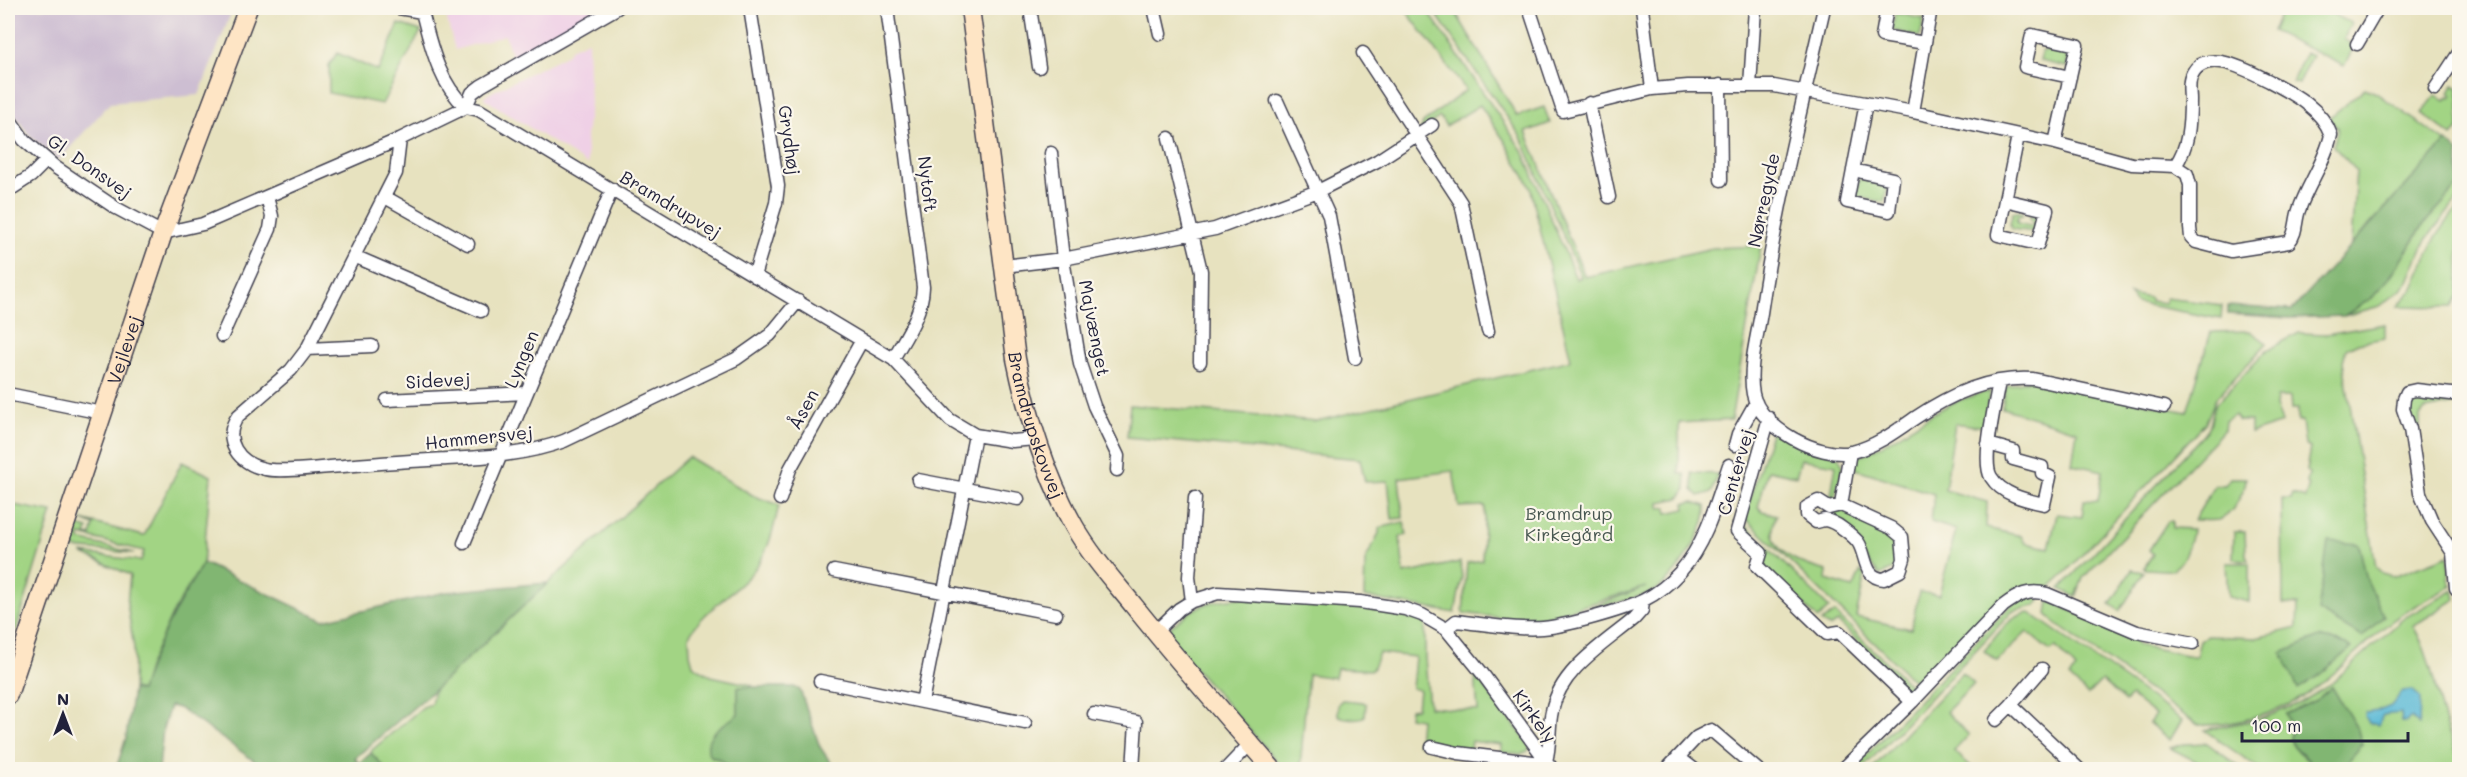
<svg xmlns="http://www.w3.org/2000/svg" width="2467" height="777" font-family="Mali,sans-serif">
	<rect width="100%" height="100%" fill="#fbf7ec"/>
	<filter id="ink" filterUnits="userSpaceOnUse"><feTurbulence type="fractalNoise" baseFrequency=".0167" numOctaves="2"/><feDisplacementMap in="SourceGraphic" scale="12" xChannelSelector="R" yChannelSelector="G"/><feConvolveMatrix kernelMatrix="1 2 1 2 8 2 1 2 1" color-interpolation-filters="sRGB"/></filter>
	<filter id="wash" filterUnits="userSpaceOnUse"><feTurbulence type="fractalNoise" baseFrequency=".008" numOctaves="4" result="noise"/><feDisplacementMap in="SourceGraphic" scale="24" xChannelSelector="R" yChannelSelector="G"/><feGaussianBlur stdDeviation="1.35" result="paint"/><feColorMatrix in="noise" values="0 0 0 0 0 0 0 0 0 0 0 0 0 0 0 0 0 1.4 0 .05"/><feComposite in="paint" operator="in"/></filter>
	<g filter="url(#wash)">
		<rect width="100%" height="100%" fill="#e7e2bf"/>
		<path fill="#efd0e6" d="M444 8H599L512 58 505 35 455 50Z
			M588 41 590 104 586 137 588 165 485 99 484 96 568 54 570 49Z"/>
		<path fill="#cdbed2" d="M8 8H233L199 95 110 103 59 160 30 136 8 106Z"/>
		<path fill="#a2d484" stroke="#627b60" stroke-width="1.5" d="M1404 8H1426L1524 153 1576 279 1581 277 1521 137 1432 8H1453L1517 116 1544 107 1550 123 1526 132 1585 277 1713 248 1761 246 1731 420 1679 423V474H1685L1686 489 1679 498 1660 502V508L1667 507V513L1686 509 1685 503 1694 502 1706 506C1708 529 1674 581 1654 591 1635 599 1611 603 1591 609L1588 608 1646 587 1549 616 1521 620 1463 613 1467 563 1482 560 1485 506 1459 507 1453 471 1399 478 1403 518 1392 519 1388 481 1365 482 1360 459 1127 437 1130 405 1317 421 1571 360 1530 186 1504 140 1480 105 1446 126 1440 117 1421 130 1423 123 1466 90Z
			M2296 8H2321L2351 23 2344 39 2354 46 2344 66 2272 31 2281 11 2293 15Z
			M1895 13 1924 19 1920 37 1892 30Z
			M399 24 421 31 382 104 329 93V65L337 53 378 71Z
			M2049 45 2070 50 2066 67 2040 61 2042 51H2048Z
			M2306 52 2312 55 2298 84 2292 82Z
			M2454 85 2459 88V128L2452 136 2422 113 2436 95 2445 101 2448 97 2451 98 2453 95 2450 93Z
			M2365 88 2376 93 2446 142 2351 245 2356 170 2333 146 2338 129 2329 118Z
			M1859 179 1888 186 1884 202 1856 197Z
			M2459 185V198L2425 241 2408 281 2400 291 2380 306 2344 316 2372 298 2390 277 2424 224Z
			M2459 209V295L2452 307 2398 306 2412 290 2435 239 2451 216Z
			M2013 212H2020L2023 215 2017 217V223L2030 226 2033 224 2029 215 2039 217 2036 232 2012 229 2010 224Z
			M2129 294 2150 298V301L2165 303 2166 298 2222 305 2221 319 2136 303Z
			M2385 324V338L2358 343 2346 349 2343 361 2376 567 2382 573 2394 576 2449 555V579L2452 586C2431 597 2410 607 2392 621 2378 631 2367 644 2354 655 2339 669 2322 685 2304 696 2274 715 2233 726 2198 725L2056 624 2047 614 2049 601 2135 638 2138 645 2196 657 2200 640 2207 636 2256 638 2297 628 2298 605 2283 604 2282 499H2291L2293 494 2305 498 2309 485 2307 483 2309 473 2306 471 2310 448 2305 445 2302 421H2298V409H2291L2290 397H2277L2276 406 2282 423 2251 433V421H2238L2234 415 2225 421 2224 430 2083 578 2076 597 2060 589 2204 434 2211 422 2214 406 2267 350 2299 333 2326 334Z
			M2250 331 2267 343 2216 398 2206 422 2065 573 2048 589C2029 585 2017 588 2002 599L1919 686 1744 517 1772 430 1839 457 1843 466 1834 499 1830 500 1836 465 1801 459 1796 476 1768 470 1758 507 1762 511 1776 515C1774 521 1772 528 1773 534 1775 556 1810 567 1827 571L1826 580 1853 588 1861 571 1865 575 1856 617 1911 629 1919 592 1939 595 1956 530 1931 522 1934 494 1853 468 1856 457C1887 446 1912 425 1941 409 1957 400 1973 395 1990 391L1983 427 1955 423 1945 490 1987 502 1986 528 2021 536 2025 543 2049 548 2057 514 2082 517 2084 500 2098 501 2103 471 2072 464 2077 431 2002 408 2006 386 2033 379 2187 412 2211 332Z
			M2420 394 2459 399V406L2455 404 2425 410 2420 416V427L2414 428 2409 408V399Z
			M688 457 754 496 779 505C773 532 768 556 748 577 729 597 703 611 689 636L690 654 693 665 711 676 752 685 750 688 738 687V714L712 757 721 760 732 769 386 770 371 753 372 750 423 707 431 704 434 690 548 583Z
			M182 462 211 476 203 563 172 614 148 668 141 691 133 689 134 648 127 603 130 575 81 553 141 561 144 551 80 535 79 540 134 553 70 548 77 526 88 529 86 535 91 536 94 525 82 520 144 536Z
			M1692 473 1718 474 1712 492 1699 496 1693 490Z
			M2230 478H2246C2246 490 2232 517 2218 520 2211 521 2202 520 2194 520L2215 485H2225Z
			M8 504 52 512 16 630 8 629Z
			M1837 509 1887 530 1899 542 1898 567 1879 575 1833 519 1832 513Z
			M2168 521H2172V528L2192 529C2191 540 2184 567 2170 570 2163 571 2153 569 2146 569L2144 568 2153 554 2149 550Z
			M1404 522 1407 535 1400 537 1404 574 1460 562 1462 577 1455 613 1364 597 1365 561 1379 533V528Z
			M1744 524 1829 608 1818 619 1764 567 1766 554 1742 529Z
			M2234 532H2245L2246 555 2248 560 2233 559Z
			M2226 563H2249V602L2228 597Z
			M2132 570 2144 572 2120 611 2110 604Z
			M2454 590 2456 599 2413 626C2430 654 2435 688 2444 720 2449 737 2459 752 2459 769H2335L2344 766 2341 703 2332 687 2316 700 2286 715C2292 728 2289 726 2290 738 2291 750 2313 766 2324 769H2260L2204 730 2261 719 2300 703 2328 686 2404 618Z
			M1245 597 1376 610 1425 621V658L1429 707 1478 711 1475 675 1530 745 1528 751 1521 754 1501 752V745L1471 741 1470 750 1418 744 1420 719 1409 717 1410 709 1417 708 1419 690 1412 688 1415 657 1379 653 1372 670 1337 668 1335 678 1308 674 1300 769H1284L1164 633C1196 604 1203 602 1245 597Z
			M2025 597 2039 598 2040 601 2034 606 2013 611 1862 769 1854 768 2012 604Z
			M1835 613 1914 689 1910 693 1838 622 1829 627 1821 622Z
			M2030 613 2182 720 2170 740 2149 723 2155 715 2131 696 2125 702 2102 681 2088 695 2069 677 2076 669 2056 647 2050 651 2027 632 1997 661 1984 651C1997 636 2010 614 2030 613Z
			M1962 673 1974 684 1946 712 1969 735 1954 751 1974 769H1872Z
			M1342 700 1363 702 1366 704 1365 716C1359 720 1343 719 1338 715V704Z
			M2207 743 2242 769H2211L2170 748 2186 744Z"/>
		<path fill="#81b672" stroke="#526c56" stroke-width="1.5" d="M2446 142 2459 152V185L2424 224 2390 277 2372 298 2344 316 2289 318 2228 314V306L2292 310Z
			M2328 541 2359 544 2367 580 2384 616 2362 637 2318 611Z
			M203 563 323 620 446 592 548 583 434 690 355 758 358 763 361 762 371 753 386 769H266L179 708 170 706 163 728 159 769H116L126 738 133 689 141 691C155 644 178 604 203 563Z
			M2319 637 2346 644 2351 648 2317 677 2298 689 2282 653Z
			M738 687H794L800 690 820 747 835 769H732L721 760 709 755C702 732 724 726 738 714Z
			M2332 687 2358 730 2362 745 2344 766 2335 770 2316 767 2294 747 2290 738 2291 727 2286 714 2316 700Z"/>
		<path fill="#56b8d5" stroke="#3c6d88" stroke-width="1.5" d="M2413 690 2420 698 2419 725 2411 717 2406 722H2402L2401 713 2383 715 2378 725 2369 723 2365 716 2366 713 2379 711 2391 706 2403 691Z"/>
	</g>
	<g filter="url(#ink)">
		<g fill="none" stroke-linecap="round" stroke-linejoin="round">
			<g stroke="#403f4f" stroke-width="15">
				<path id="street" d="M399 8 422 12
					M421 8C430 42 438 83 466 107L472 93 481 86 617 8
					M750 8 778 186 776 203 754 276
					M887 8 923 287C922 314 906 336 893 359
					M1030 8 1039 67
					M1154 8 1160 34
					M1529 8 1563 111 1652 89 1688 86H1774L1913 112 2055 143 2132 164 2175 166C2189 146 2190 124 2190 100 2190 93 2188 84 2191 77 2203 44 2251 72 2271 82 2294 94 2322 109 2331 135 2325 162 2308 184 2299 210 2295 221 2297 233 2289 242L2231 251 2196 242 2191 237 2190 228V185L2187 174 2175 166
					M1642 8 1652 89
					M1824 8C1801 109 1776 210 1761 313 1757 338 1748 369 1753 394 1760 428 1819 459 1852 452 1876 446 1895 432 1915 418 1950 394 1989 376 2033 379L2164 407
					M1887 8 1882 36 1925 43
					M2357 44 2378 8
					M1363 53 1461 203 1488 331
					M1720 85 1721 180
					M1750 86 1755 8
					M2435 89 2460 51
					M1277 101 1329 216 1355 358
					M1589 103 1609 197
					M1913 112 1931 8H1928
					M8 117 24 140 55 167 116 208 163 233 203 224 400 139 466 107 479 110 893 359 950 420 975 435 1012 441 1036 439
					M1169 138 1201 271 1200 362
					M400 139 396 173 307 349 291 370 238 416C221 440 239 464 265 469 281 473 324 467 343 466 378 463 413 461 447 459 487 457 526 455 564 441L736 359 770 335 798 301
					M2055 143 2077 45 2032 35 2025 67 2070 77
					M1051 153 1063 259 1080 364 1094 406 1118 456 1117 470
					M1853 170 1893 179 1889 211 1847 202 1866 103
					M8 191 31 176 47 160
					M385 197 468 244
					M2005 200 2047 210 2038 244 1998 235 2018 136
					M354 256 481 311
					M1004 266 1063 259 1215 229 1318 191 1377 161 1432 125
					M222 336 270 229 272 216 267 197
					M307 349 372 346
					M8 394 102 413
					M2460 395 2416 390 2407 392 2404 399 2403 409 2410 429 2420 493 2432 521 2453 553 2456 588 2460 593
					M387 400 526 393
					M1769 418 1737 531 1761 553 1757 566 1827 634 1839 632 1912 702 1842 770
					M1988 444 2013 451V459L2042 467V473L2050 477 2044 504C2026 500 2002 495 1991 477 1981 461 1996 401 1999 381
					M1735 445 1738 434 1756 402
					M918 480 1018 499
					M780 499 790 469 862 340
					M1818 501 1829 508 1841 505 1891 528 1902 537 1904 559 1900 571 1884 579C1863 578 1867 555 1858 542 1852 535 1835 521 1825 520 1822 520 1819 522 1816 522L1807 515V507Z
					M1841 505 1850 452
					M464 543 612 189
					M834 571 1056 614
					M1192 601 1189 577 1195 498
					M1446 629 1456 621C1485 624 1515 630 1543 628 1566 626 1624 610 1644 600 1658 593 1670 583 1680 572 1706 543 1717 501 1729 465
					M1155 632 1179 609 1192 601 1218 593 1360 602 1405 609 1422 615 1446 629 1482 673 1553 770
					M2042 669 2011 705 2080 770
					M820 681 1025 723
					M922 702 975 435
					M1912 702 2003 606C2018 595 2029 589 2047 594L2137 632 2193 643
					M1094 714 1136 722 1133 770
					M1996 720 2011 705
					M1432 747 1458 753 1541 763 1546 761
					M1678 757 1695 770
					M1546 761C1551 744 1548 727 1552 711 1560 670 1604 644 1634 619L1642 610 1643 601
					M1225 770 1250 744
					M1666 770 1697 737 1711 730 1758 770"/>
			</g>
			<g stroke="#403f4f" stroke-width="21">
				<g id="secondary">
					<path id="s1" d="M970 8 1016 359C1028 418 1045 474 1074 526 1091 556 1113 580 1134 606 1179 662 1226 716 1273 770"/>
					<path id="s2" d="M8 695 163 233 248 8"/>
				</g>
			</g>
			<use href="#street" stroke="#fff" stroke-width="12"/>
			<use href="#secondary" stroke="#fee5c5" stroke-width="18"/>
		</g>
	</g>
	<g text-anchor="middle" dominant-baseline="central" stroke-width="4.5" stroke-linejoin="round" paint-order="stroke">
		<g font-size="18" fill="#22223b" stroke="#fbf7ec">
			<text transform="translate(790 140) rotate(82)">Grydhøj</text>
			<text transform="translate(90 166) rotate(35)">Gl. Donsvej</text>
			<text transform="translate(928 184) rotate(83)">Nytoft</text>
			<text transform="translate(1763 200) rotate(-78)">Nørregyde</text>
			<text transform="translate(671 204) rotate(31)">Bramdrupvej</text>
			<text transform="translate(1095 328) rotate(79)">Majvænget</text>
			<text stroke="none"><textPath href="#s2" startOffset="364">Vejlevej</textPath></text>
			<text transform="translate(521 359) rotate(-67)">Lyngen</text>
			<text transform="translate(438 380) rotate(-3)">Sidevej</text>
			<text transform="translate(803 409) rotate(-61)">Åsen</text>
			<text stroke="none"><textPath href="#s1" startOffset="423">Bramdrupskovvej</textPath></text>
			<text transform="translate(479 437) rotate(-6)">Hammersvej</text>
			<text transform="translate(1735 472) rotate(-74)">Centervej</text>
			<text transform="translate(1535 716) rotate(54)">Kirkely</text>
		</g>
		<g font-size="18" fill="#485751" stroke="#fbf7ec">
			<text x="1569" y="513">Bramdrup<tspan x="1569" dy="21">Kirkegård</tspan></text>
		</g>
	</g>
	<rect width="2467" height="777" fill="none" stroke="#fbf7ec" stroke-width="30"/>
	<g transform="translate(63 714)" stroke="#fbf7ec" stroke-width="4.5" paint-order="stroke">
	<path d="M0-4.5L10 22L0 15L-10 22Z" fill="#22223b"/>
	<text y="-9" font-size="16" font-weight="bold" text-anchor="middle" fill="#22223b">N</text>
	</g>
	<path d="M2242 732v9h166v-9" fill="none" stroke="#22223b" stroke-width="3"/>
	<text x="2251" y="732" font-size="18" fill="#22223b" stroke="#fbf7ec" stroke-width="4.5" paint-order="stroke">100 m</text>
</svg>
